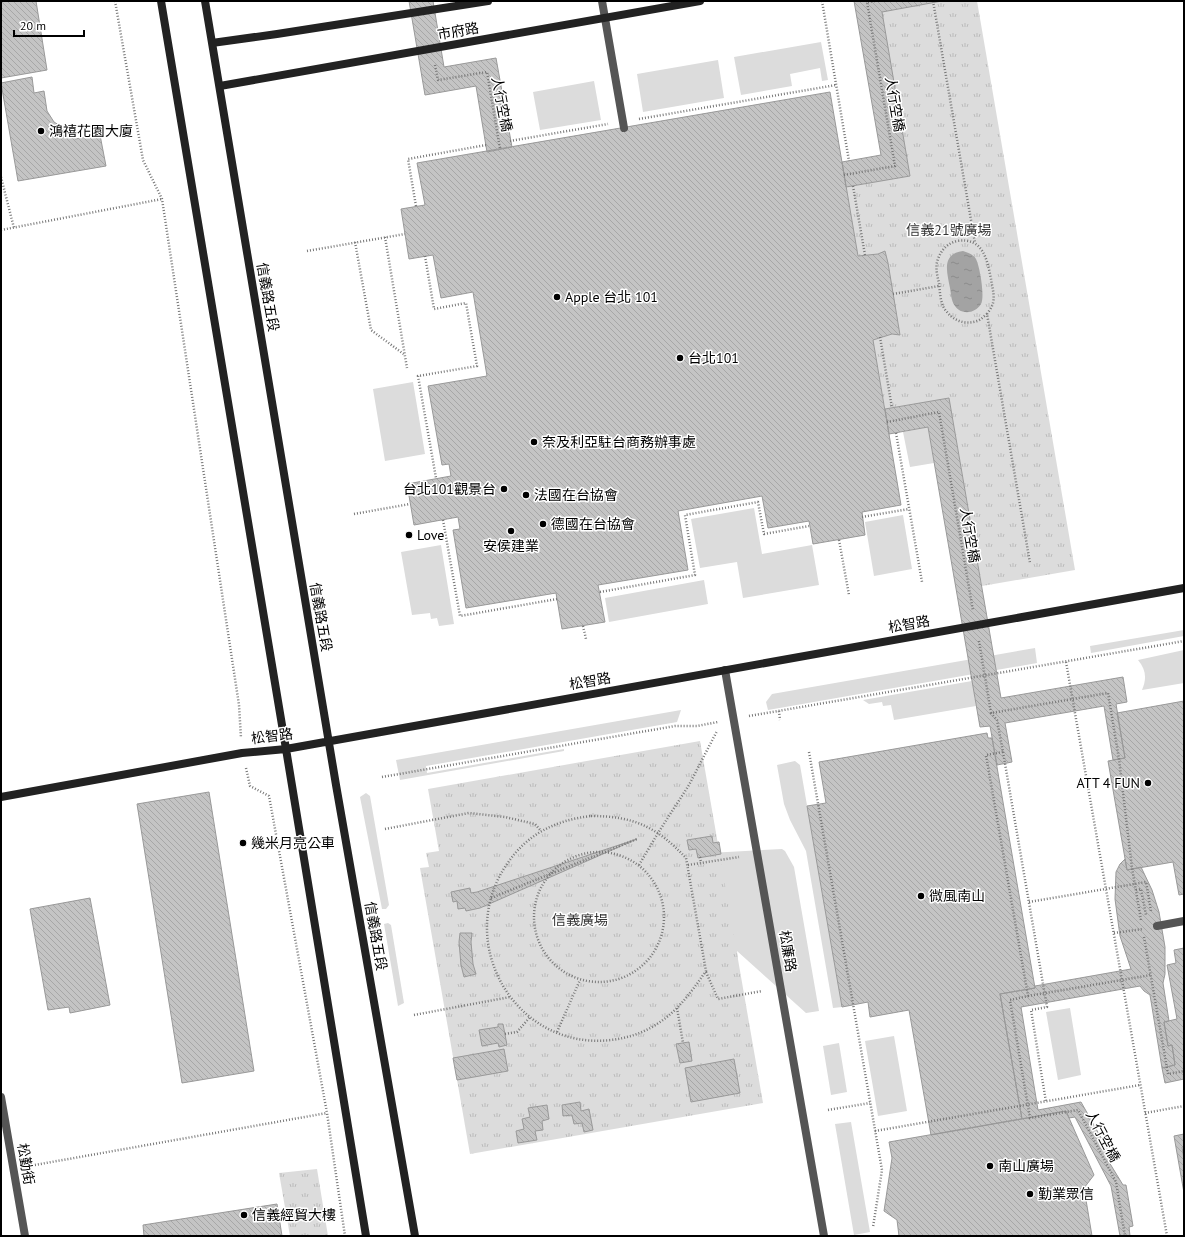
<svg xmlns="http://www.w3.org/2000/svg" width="1185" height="1237" font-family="'PT Sans','Noto Sans TC',sans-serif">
	<defs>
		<pattern id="park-tufts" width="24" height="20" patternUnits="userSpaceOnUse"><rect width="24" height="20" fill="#dcdcdc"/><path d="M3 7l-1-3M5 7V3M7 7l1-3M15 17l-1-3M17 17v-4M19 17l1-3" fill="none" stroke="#bbb"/></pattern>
		<pattern id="water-ripples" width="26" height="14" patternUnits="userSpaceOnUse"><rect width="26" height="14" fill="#a3a3a3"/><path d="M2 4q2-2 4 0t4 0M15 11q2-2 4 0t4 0" fill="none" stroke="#8b8b8b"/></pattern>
		<pattern id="building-back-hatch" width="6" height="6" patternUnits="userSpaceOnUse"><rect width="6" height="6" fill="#c4c4c4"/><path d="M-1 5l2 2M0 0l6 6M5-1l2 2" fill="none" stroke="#a7a7a7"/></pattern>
	</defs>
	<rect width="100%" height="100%" fill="#fff"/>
	<path fill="#dcdcdc" d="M821 42 828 80 822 81 820 68 790 74 792 86 741 95 734 57Z
		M718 60 724 98 643 112 637 74Z
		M594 81 601 120 540 130 533 92Z
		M413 382 425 454 385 461 373 389Z
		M928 427 934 463 910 467 903 432Z
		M754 508 762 554 812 545 819 585 743 598 737 562 700 568 691 519Z
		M903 515 912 569 874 576 865 522Z
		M441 545 454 624 439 626 437 618 431 619 430 613 412 615 401 552Z
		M704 580 708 604 609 622 605 598Z
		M1184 630V636L1091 653 1090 646Z
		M1035 648 1037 663 768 710 766 702 772 694Z
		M1184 650V683L1142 690C1147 678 1146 670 1138 660Z
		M972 681 976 706 894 720 891 705 883 706 882 702 869 704 863 700Z
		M681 710 677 722 426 766 427 773 564 749V751L400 780 396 760Z
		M795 761 800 765 842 1007 833 1008 806 851 790 820 784 804 777 765Z
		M706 788 708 790 717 842 713 843 712 836 688 840 689 849H696L697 852 690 854 782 849 785 851 794 867 819 1011 806 1013 737 951 738 959 717 962 710 927 687 906 698 968C672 999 645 1025 603 1029 593 1029 582 1029 573 1025L586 988C599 989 612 989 625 984 663 970 681 924 664 888 658 876 643 866 634 858L651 857 656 850 662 856 689 854 685 849 668 834Z
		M366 793 370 796 389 905 386 909H382L360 797Z
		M388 923 391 925 404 1003 398 1006 384 924Z
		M1070 1008 1081 1075 1058 1080 1046 1012Z
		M894 1036 907 1111 878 1116 865 1041Z
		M839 1043 847 1092 831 1095 823 1046Z
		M851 1122 870 1232 854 1235 835 1124Z"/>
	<path fill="url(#park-tufts)" d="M880 1H977L1075 570 982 586 949 398 885 409 873 340 892 334H900L885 251 878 254 858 256 846 187 910 176Z
		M700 741 763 1103 470 1154 420 868 429 867 426 853 439 851 428 789Z
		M317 1169 328 1236H290L279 1173Z"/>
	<path fill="url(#water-ripples)" d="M963 251C968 253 973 254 976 259 980 267 985 297 981 304 975 314 961 315 955 306 951 301 951 293 950 288 947 272 941 254 963 251Z"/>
	<path fill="url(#building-back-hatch)" stroke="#999" d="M1 1H36L47 70 1 78Z
		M409 1H433L444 67 496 58 512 147 487 152 476 86 425 95Z
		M854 1H942L882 12 910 176 846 187 842 162 881 155Z
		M32 77 34 93 44 91 47 111 54 122 62 127 72 125 75 139 100 135 106 166 18 181 1 83Z
		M830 92 858 256 878 254 885 251 888 263 900 335 892 334 873 340 901 505 862 512 865 535 813 544 809 521 768 528 762 496 678 511 688 570 598 585 605 622 562 629 556 593 466 608 453 530 460 529 458 517 414 525 407 484 451 476 449 464 442 465 428 386 487 376 473 292 441 298 433 255 409 259 401 209 425 205 417 163Z
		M949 398 1001 698 1123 677 1127 702 1116 704 1125 758 1113 760 1104 706 1005 723 1012 762 997 765 990 726 980 727 928 427 889 434 885 409Z
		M1184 701V894L1179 895 1173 862 1127 870 1108 761 1125 758 1117 713Z
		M987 733 988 738H992L1035 988 1000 994 1022 1119 931 1135 909 1010 870 1017 868 1002 842 1007 807 806 826 803 819 762Z
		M209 792 254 1071 182 1083 137 804Z
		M712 836 713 843 719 842 721 854 698 858 696 849 689 850 687 840Z
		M637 839 480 908 466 911 465 908 458 909 457 901 453 902 451 892 470 888 471 893 477 892Z
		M1125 859 1127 870 1141 867 1152 890 1159 912 1165 947V974L1163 983 1169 1021 1164 1022 1168 1046 1172 1045 1175 1065 1162 1068 1150 995 1144 991 1140 986 1021 1007 1038 1110 1081 1102 1113 1159 1109 1162 1123 1185H1126L1133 1226 1129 1227 1130 1236H1120L1111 1186 1075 1117 1069 1118 1066 1111 1022 1119 1000 994 1035 988V986L1131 969 1120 936 1115 899 1116 872 1120 864Z
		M90 898 110 1005 70 1013 69 1007 48 1010 30 909Z
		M460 933H472L471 942 473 964 476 974 464 977 461 965 459 942Z
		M1184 948V1079L1165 1083 1162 1068 1175 1065 1172 1045 1168 1046 1164 1022 1177 1019 1167 965 1176 963 1174 950Z
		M498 1024H503L507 1045 499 1047 498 1043 482 1046 479 1030 498 1027Z
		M689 1042 692 1061 680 1063 676 1044Z
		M504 1049 508 1071 457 1080 453 1058Z
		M734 1059 740 1093 691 1102 685 1068Z
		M580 1102 581 1111 589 1109 593 1130 584 1132 582 1123 574 1124 572 1115 563 1116 562 1105Z
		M547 1105 549 1119 542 1121 543 1130 535 1131 537 1140 518 1143 516 1131 524 1129 522 1119 530 1117 528 1108Z
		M1066 1111 1094 1175 1084 1188 1092 1236H899L897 1220 884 1211 892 1158 889 1142Z
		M1184 1134V1147H1182L1184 1159V1193L1174 1136Z
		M277 1204 282 1236H144L143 1225Z"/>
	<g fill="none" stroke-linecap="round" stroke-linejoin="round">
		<path stroke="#777" stroke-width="2.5" stroke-dasharray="1 2" stroke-linecap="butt" d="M115 1 143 160 162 199 239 705 241 738
			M822 1 849 161
			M933 1 975 243
			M435 65 438 80 487 72 500 149
			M639 119 836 85
			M510 141 608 124
			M844 175 895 166 867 2 875 1
			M1 177 14 228
			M853 186 865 255
			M416 206 408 159 486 145
			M1 230 162 199
			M385 237 407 368
			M355 242 371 330 405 355
			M307 251 405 234
			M425 256 434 309 466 303 477 366 418 376 436 478
			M893 294 939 286
			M987 314C984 316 981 320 977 321 966 325 954 321 947 312 940 305 940 292 939 283 937 275 935 266 938 259 941 250 948 243 957 241 983 237 987 259 991 279 992 287 995 295 993 303 992 307 989 311 987 314L1030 563
			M880 337 892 408
			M887 422 939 412 973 611
			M896 433 922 582
			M354 514 410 504
			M862 517 909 509
			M443 520 460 616 557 599
			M839 540 849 595
			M600 592 695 575 685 515 758 502 764 534 809 526
			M583 626 586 639
			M979 641 991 713 1108 693 1119 759 1132 868 1141 920
			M1066 662 1167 1236
			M779 711 780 720
			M991 713 997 720 1003 752 986 755 1028 996 1010 1000 1030 1118 1078 1110 1116 1182 1125 1236
			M749 716 1184 641
			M809 752 882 1170 873 1227
			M1003 752 1047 1007 1031 1010 1046 1102
			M246 768 250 786 269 796 327 1113 345 1236
			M382 777 675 726H697L718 722
			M591 816C634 816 657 827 686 858L706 971C692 991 678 1011 657 1024 643 1033 628 1038 611 1040 515 1051 453 942 507 864 527 834 556 820 591 816Z
			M385 829 469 813 505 817 535 824 541 831
			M534 917a65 65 0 1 1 130 0a65 65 0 1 1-130 0Z
			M700 857 701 863
			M639 865 658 833 689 785 717 731
			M688 865 739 857
			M1136 890 1141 889 1146 915
			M491 898 637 839
			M1029 902 1146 882 1151 911
			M1114 933 1143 929
			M1144 937 1168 1074 1184 1071
			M706 972 718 999 762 991
			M1028 996 1151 975
			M677 1008 683 1043
			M414 1015 510 997
			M557 1032 580 980
			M505 1034 517 1032 530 1017
			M828 1110 870 1103
			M1145 1113 1184 1106
			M875 1131 1140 1085
			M29 1166 327 1113"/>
		<path stroke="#555" stroke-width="8" d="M602 1 624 128"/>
		<path stroke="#555" stroke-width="8" d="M725 670 824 1236
			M1157 926 1184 921
			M1 1097 25 1236"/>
		<path stroke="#222" stroke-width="8" d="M161 1 286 749 366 1236
			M205 1 336 785 415 1236
			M212 43 277 34 488 1
			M220 86 700 1
			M1 797 242 753 286 749 1184 588"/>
	</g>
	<g fill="#000" stroke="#fff" stroke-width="1.5">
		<circle cx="41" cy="131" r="4"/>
		<circle cx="557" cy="297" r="4"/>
		<circle cx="680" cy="358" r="4"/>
		<circle cx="534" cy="442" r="4"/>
		<circle cx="504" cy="489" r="4"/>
		<circle cx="526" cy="495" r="4"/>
		<circle cx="543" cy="524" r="4"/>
		<circle cx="511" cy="531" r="4"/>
		<circle cx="409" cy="535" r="4"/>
		<circle cx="1148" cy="783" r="4"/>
		<circle cx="243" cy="843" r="4"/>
		<circle cx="921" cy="896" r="4"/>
		<circle cx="990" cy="1166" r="4"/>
		<circle cx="1030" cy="1194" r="4"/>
		<circle cx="244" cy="1215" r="4"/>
	</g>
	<g text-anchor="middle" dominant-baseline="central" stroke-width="3" stroke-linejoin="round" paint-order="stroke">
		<g font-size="14" fill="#000" stroke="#fff">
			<text transform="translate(458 31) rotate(-10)">市府路</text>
			<text transform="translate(502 104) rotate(79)">人行空橋</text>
			<text transform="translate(895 104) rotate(80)">人行空橋</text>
			<text transform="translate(268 297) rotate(80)">信義路五段</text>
			<text transform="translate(970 535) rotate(80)">人行空橋</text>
			<text transform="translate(321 617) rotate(80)">信義路五段</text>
			<text transform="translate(909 624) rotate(-10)">松智路</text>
			<text transform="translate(590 681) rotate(-10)">松智路</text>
			<text transform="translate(272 736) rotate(-7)">松智路</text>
			<text transform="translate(376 936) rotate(80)">信義路五段</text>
			<text transform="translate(788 951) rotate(80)">松廉路</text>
			<text transform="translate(1103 1136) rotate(62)">人行空橋</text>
			<text transform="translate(26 1164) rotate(80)">松勤街</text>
		</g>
		<g font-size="14" fill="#000" stroke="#fff" text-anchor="start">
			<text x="49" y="131">鴻禧花園大廈</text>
			<text x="565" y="297">Apple 台北 101</text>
			<text x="688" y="358">台北101</text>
			<text x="542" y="442">奈及利亞駐台商務辦事處</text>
			<text x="496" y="489" text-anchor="end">台北101觀景台</text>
			<text x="534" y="495">法國在台協會</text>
			<text x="551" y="524">德國在台協會</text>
			<text x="417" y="535">Love</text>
			<text x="511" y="546" text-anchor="middle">安侯建業</text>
			<text x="1140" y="783" text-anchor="end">ATT 4 FUN</text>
			<text x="251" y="843">幾米月亮公車</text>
			<text x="929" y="896">微風南山</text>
			<text x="998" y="1166">南山廣場</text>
			<text x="1038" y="1194">勤業眾信</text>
			<text x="252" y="1215">信義經貿大樓</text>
		</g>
		<g font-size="14" fill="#333" stroke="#fff">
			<text x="949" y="230">信義21號廣場</text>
			<text x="580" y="920">信義廣場</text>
		</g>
	</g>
	<rect width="1185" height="1237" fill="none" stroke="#000000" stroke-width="4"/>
	<path d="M14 30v6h70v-6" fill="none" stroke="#000000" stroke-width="2"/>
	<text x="20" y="30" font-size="12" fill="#000000" stroke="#ffffff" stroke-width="3" paint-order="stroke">20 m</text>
</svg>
